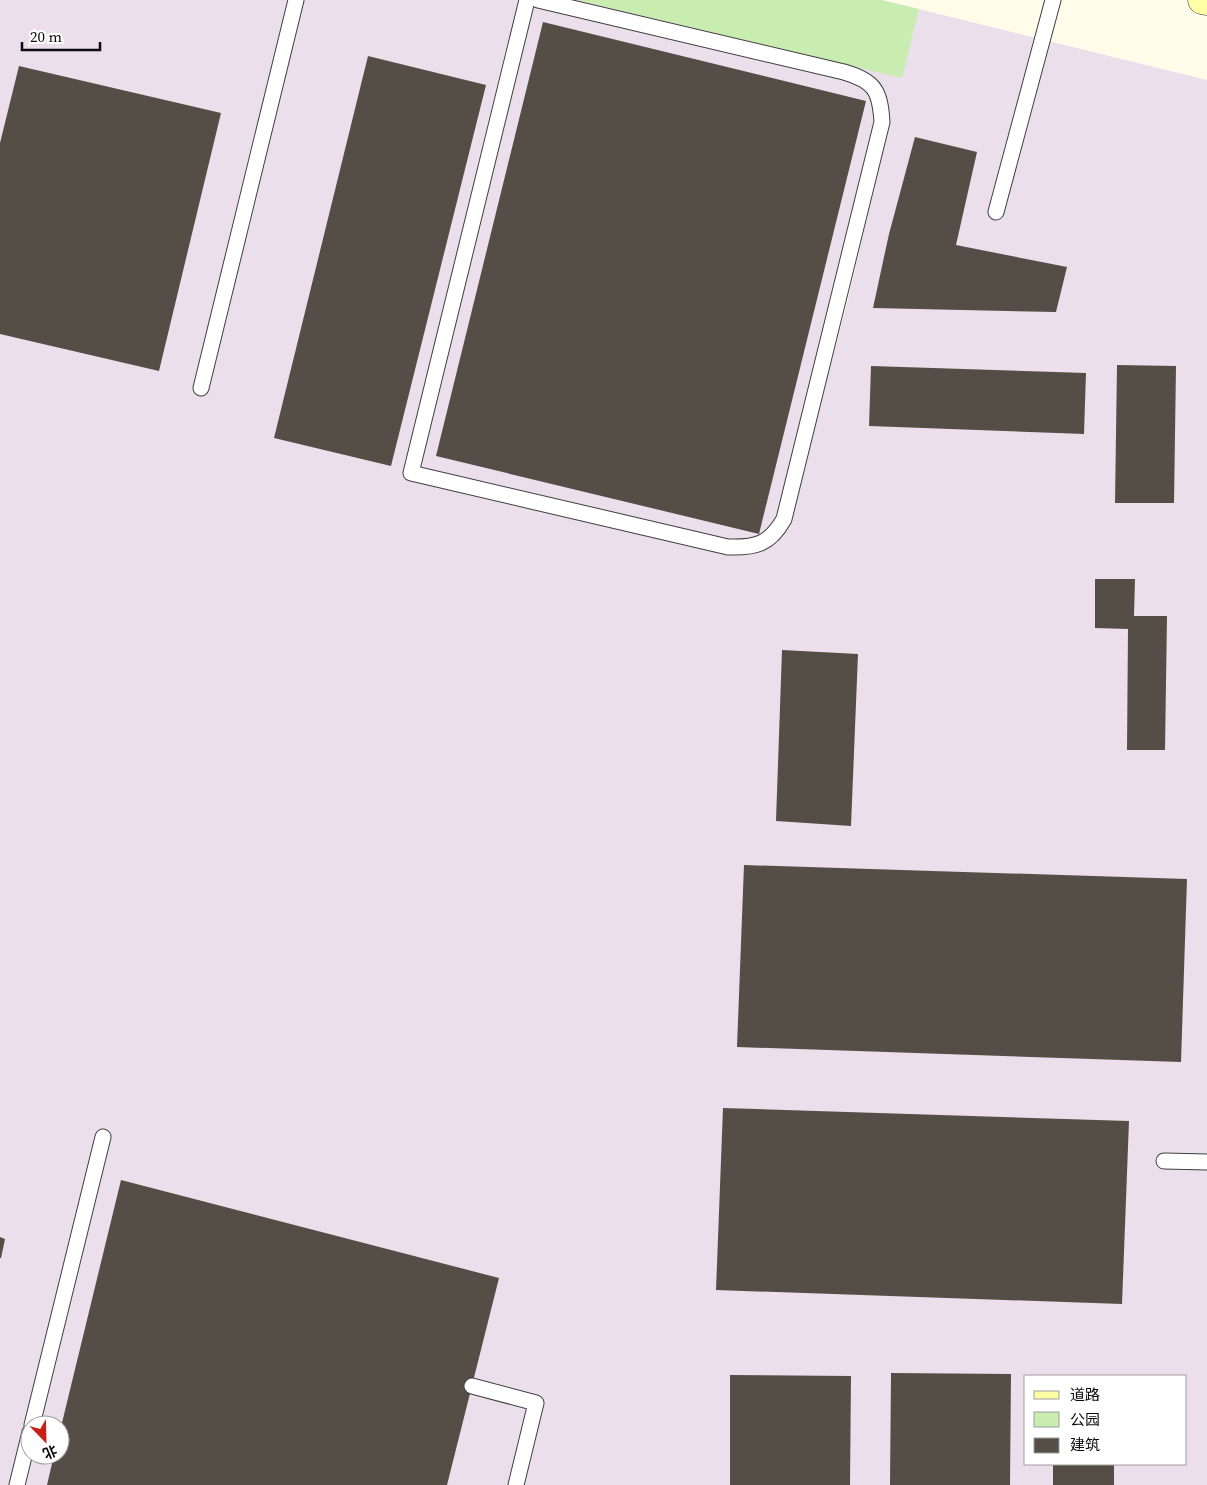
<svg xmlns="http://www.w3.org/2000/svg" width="1207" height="1485" font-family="'Source Serif 4','Noto Sans SC',serif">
	<rect width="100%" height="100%" fill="#fffdea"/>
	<path fill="#ecdfec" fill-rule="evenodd" d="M0 0H882L1207 80V1485H0ZM883 151 846 307 816 420V419ZM1026 1376H1186V1464H1026ZM30 1425H60V1455H30Z"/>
	<path fill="#c9edb1" d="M577 0H881L919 9 902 78Z"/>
	<path fill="#554e47" d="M543 22 866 101 759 534 436 456Z
		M368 56 486 85 391 466 274 438Z
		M19 66 221 113 159 371 0 334V143Z
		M915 137 977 152 956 245 1067 267 1056 312 873 308 889 234Z
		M1117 365 1176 366 1174 503H1115Z
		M871 366 1086 373 1084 434 869 426Z
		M1095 579H1135L1134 616H1167L1165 750H1127L1128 629 1095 628Z
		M782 650 858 654 851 826 776 821Z
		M744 865 1187 879 1181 1062 737 1047Z
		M723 1108 1129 1121 1122 1304 716 1290Z
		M121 1180 499 1278 447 1485H47L54 1455H60V1431Z
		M0 1237 5 1239 1 1258H0Z
		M891 1373 1011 1374 1010 1485H890Z
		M730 1375 851 1376 850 1485H730Z
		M1053 1464H1114V1485H1053Z"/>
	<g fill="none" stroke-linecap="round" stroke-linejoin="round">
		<g stroke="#3f3f3f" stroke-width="17">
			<path id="service" d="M527 0 411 473 728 547C756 548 770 544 784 519L882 122C880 91 875 81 844 72L538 0
				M996 212 1053 0
				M201 388 296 0
				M1164 1161 1207 1162
				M472 1386 536 1403 516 1485
				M32 1425 103 1137
				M17 1485 30 1432"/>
		</g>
		<g stroke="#2e2e2e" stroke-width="29">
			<path id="secondary" d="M1202 0 1207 1"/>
		</g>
		<use href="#service" stroke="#fff" stroke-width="15"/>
		<use href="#secondary" stroke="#ffffa5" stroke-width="28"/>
	</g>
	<rect x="1024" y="1375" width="162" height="90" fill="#ffffff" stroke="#9e9e9e"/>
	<rect x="1034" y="1391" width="25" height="8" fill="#ffffa5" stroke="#9e9e9e"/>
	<text x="1070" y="1400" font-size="15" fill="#0c0c0c">道路</text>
	<rect x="1034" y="1412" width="25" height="15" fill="#c9edb1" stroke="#9e9e9e"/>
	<text x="1070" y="1425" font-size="15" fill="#0c0c0c">公园</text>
	<rect x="1034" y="1438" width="25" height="15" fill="#554e47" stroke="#9e9e9e"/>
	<text x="1070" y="1450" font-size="15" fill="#0c0c0c">建筑</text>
	<g transform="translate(45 1440) rotate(157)"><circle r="24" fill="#ffffff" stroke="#9e9e9e"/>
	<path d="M0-4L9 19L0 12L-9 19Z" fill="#c82218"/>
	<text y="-8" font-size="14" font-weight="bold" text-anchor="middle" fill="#0c0c0c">北</text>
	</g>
	<path d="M22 42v8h78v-8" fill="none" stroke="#0c0c0c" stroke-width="2.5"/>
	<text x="30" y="42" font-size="15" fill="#0c0c0c" stroke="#ffffff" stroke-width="4" paint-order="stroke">20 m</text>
</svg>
